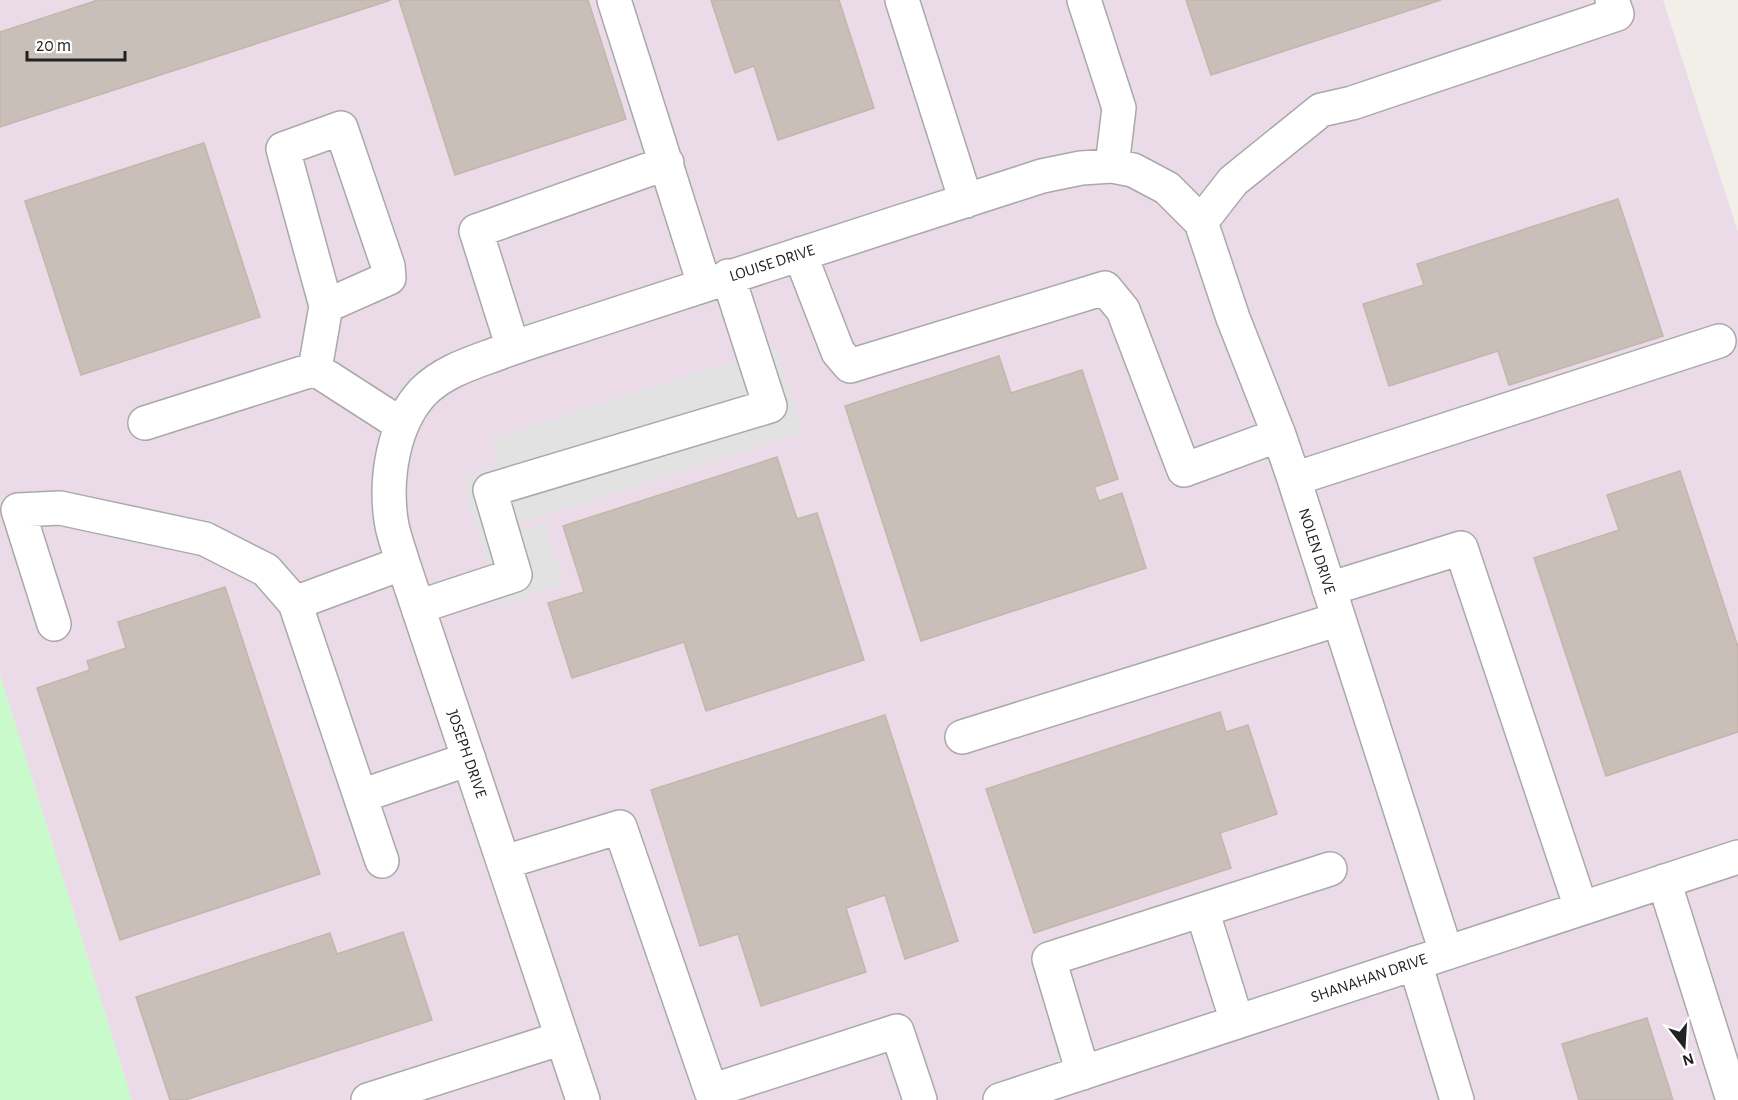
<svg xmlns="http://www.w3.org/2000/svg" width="1738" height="1100" font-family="'Alegreya Sans',sans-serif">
	<rect width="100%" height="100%" fill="#f2efe9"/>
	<path fill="#ebdbe8" d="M0 0H1663L1738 232V1100H132L0 675Z"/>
	<path fill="#c8facc" d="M0 675 132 1100H0Z"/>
	<path fill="#e2e2e2" d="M776 347 803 432 517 525 519 533 545 523 564 583 500 606 468 501 465 477 499 465 491 439Z"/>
	<path fill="#c7bfb8" stroke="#c4b6ab" stroke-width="1.5" d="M98 0H391L0 127V32Z
		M399 0H588L626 119 455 175Z
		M711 0H839L874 108 778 140 754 66 735 73Z
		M1186 0H1441L1211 75Z
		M204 143 260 317 81 375 25 201Z
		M1618 199 1663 336 1509 385 1498 351 1389 386 1363 304 1424 285 1417 264Z
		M999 356 1011 393 1082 370 1118 479 1094 487 1099 501 1122 493 1146 568 921 641 845 406Z
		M777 457 797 519 817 513 864 660 706 711 684 642 572 678 548 603 584 592 563 526Z
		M1680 471 1738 647V732L1606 776 1534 558 1619 530 1607 495Z
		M225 587 320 874 120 940 37 688 90 670 87 661 126 648 118 622Z
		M1220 712 1226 732 1248 725 1277 814 1220 833 1231 868 1034 933 986 789Z
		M885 715 958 941 905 959 885 895 846 908 866 972 761 1006 738 934 700 946 651 790Z
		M403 932 432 1020 185 1100H170L136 997 330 933 337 954Z
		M1647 1018 1673 1100H1579L1562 1044Z"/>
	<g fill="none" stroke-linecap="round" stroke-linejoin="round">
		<g stroke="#a9a9a9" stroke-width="36">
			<path id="minor" d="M614 0 704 284
				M902 0 966 201
				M1084 0 1119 108 1112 166
				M1201 222 1233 181 1321 110 1352 103 1617 14 1612 0
				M800 254 838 352 850 366 1105 288 1123 310 1184 470 1279 435
				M513 348 476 231 667 163
				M315 369 326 306 283 149 341 128 388 266 389 278 326 306
				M145 423 315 369 402 425
				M1294 479 1719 341
				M1329 589 1461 548 1581 908
				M418 607 515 575 490 490 770 406 728 276
				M54 624 18 510 60 508 205 539 266 570 295 603
				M962 737 1339 619
				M361 796 469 759
				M382 861 295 603 403 563
				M505 862 620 827 711 1091 897 1031 920 1100
				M1664 881 1733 1100
				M1202 910 1330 869
				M1415 963 1457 1100
				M1083 1073 1049 959 1202 910 1237 1022
				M368 1100 562 1038
				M583 1100 403 563C399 549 393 535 391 520 385 478 393 424 423 392 444 371 472 363 499 353 531 341 565 331 598 320 745 271 894 224 1042 176L1081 168 1112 166 1133 170 1167 188 1201 222 1233 318 1279 435 1294 479 1446 952
				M1000 1100 1738 857"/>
		</g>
		<use href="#minor" stroke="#fff" stroke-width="33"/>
	</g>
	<g text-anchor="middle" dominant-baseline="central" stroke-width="5" stroke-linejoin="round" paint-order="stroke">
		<g font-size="16" fill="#222" stroke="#fff">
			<text transform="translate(772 263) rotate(-18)">LOUISE DRIVE</text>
			<text transform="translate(1317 551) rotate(72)">NOLEN DRIVE</text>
			<text transform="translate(467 754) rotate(71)">JOSEPH DRIVE</text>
			<text transform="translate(1369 978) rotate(-19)">SHANAHAN DRIVE</text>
		</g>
	</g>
	<g transform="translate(1684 1046) rotate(163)" stroke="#ffffff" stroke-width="4.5" paint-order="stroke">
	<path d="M0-4.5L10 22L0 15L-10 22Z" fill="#222222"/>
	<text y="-9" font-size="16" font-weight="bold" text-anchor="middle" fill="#222222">N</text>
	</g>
	<path d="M27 51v9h98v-9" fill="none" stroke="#222222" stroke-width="3"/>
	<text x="36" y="51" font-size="18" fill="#222222" stroke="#ffffff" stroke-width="4.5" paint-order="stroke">20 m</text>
</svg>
